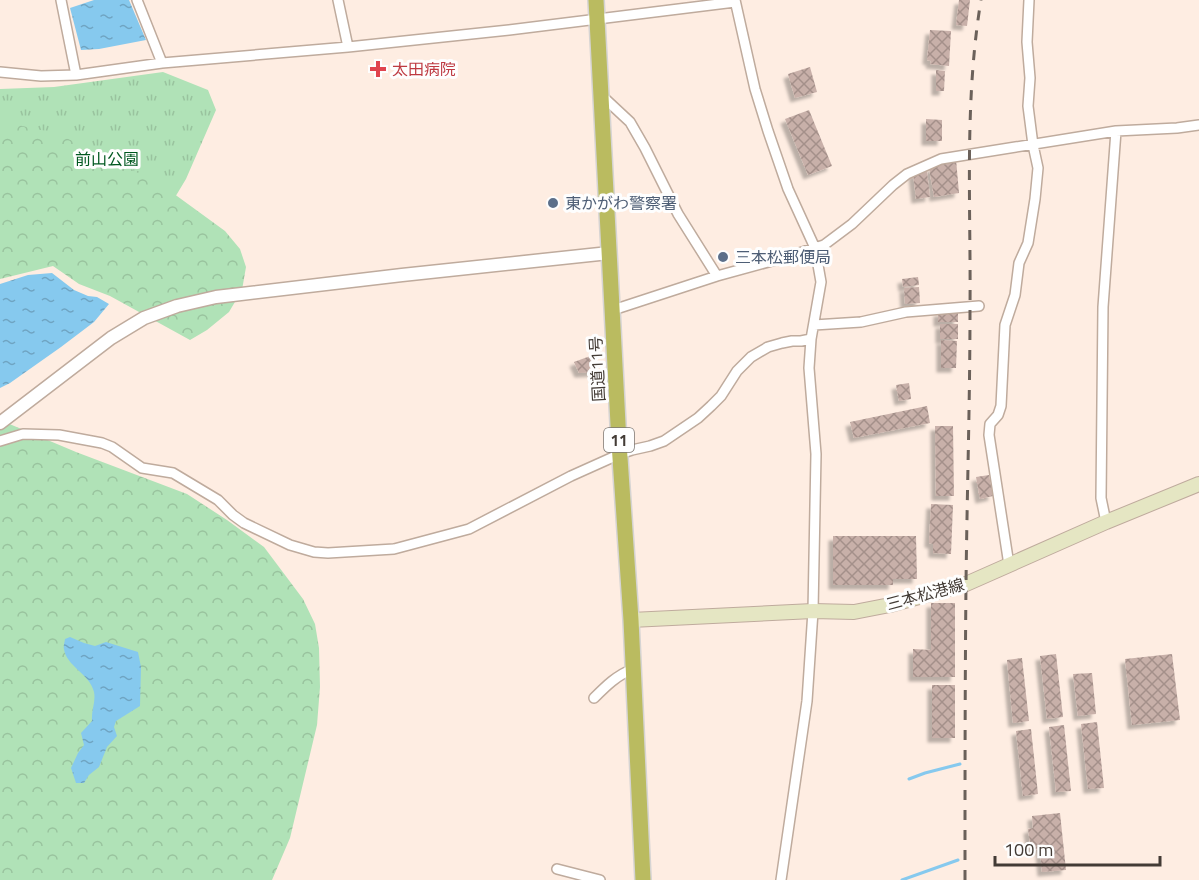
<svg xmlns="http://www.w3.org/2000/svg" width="1199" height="880" font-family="'Titillium Web','Noto Sans JP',sans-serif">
	<defs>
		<pattern id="grass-tufts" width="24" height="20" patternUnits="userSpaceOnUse" patternTransform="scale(1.5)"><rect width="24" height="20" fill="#b0e2b7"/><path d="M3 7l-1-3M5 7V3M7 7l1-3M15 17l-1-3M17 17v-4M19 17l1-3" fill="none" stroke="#99c39e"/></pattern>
		<pattern id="forest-crowns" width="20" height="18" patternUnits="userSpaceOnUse" patternTransform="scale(1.5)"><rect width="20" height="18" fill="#b0e2b7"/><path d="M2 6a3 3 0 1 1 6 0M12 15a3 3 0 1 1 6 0" fill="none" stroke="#99c39e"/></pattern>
		<pattern id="water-ripples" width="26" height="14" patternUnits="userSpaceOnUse" patternTransform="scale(1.5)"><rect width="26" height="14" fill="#86c9ee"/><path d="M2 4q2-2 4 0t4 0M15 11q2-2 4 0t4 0" fill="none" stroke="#6fa4c2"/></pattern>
		<pattern id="building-cross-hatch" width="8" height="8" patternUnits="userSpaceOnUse" patternTransform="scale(1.5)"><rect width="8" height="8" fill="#c8b0a9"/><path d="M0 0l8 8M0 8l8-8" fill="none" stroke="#a4908a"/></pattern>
		<filter id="shadow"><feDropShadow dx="-4.5" dy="4.5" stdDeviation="1.5" flood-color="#0004"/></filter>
	</defs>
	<rect width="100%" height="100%" fill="#feede2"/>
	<path fill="url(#grass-tufts)" d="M163 72 208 90 216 110 186 179 136 262 0 228V89L54 87Z"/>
	<path fill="url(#forest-crowns)" d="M0 121 54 133 99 152 166 188 225 231 240 249 246 267 242 290 229 312 207 330 190 340 110 296 79 284 53 266 0 279Z
		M0 420 76 452 187 494 227 520 264 547 303 599 315 624 319 648 320 687 317 725 290 838 272 880H0Z"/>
	<path fill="url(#water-ripples)" d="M94 0H129L146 40 99 49 81 50 70 8Z
		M52 273 74 290 88 296 97 297 109 304 94 322 61 347 10 383 0 388V284L28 275Z
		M70 637 84 643 95 646 106 642 138 652 141 667 140 706 116 721 114 727 117 736 107 747 99 767 89 775 84 783H76L71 768 78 753 84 745 81 733 92 721C91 711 96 702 94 692 90 674 66 666 64 649 63 648 65 640 65 639Z"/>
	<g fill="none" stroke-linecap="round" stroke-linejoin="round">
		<path stroke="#86c9ee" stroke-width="3" d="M909 779 925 773 960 764
			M902 880 958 860"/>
	</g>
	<path fill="url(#building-cross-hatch)" filter="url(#shadow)" d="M959 0H970L967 26 956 25Z
		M930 30 951 31 949 66 930 64 931 61 927 60Z
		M810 67 817 92 795 98 788 74Z
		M936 70 945 71 944 91H936Z
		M809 110 832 166 808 175 785 119Z
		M926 119 942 120V141H926Z
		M956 159 959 193 934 197 929 168 939 166V162Z
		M927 172 930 197 916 199 913 173Z
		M918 277 919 285 903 287 902 279Z
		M919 287 920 303 905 304 904 288Z
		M958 311V322H938V312Z
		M940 324H958V339H940Z
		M941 340 957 341 956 368H941Z
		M593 355 599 372 579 373 574 362Z
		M909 383 911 399 899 401 896 385Z
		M927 406 930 423 854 438 850 422Z
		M935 426H953L954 496H936Z
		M989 475 993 496 980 499 976 477Z
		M931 504 953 505 951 554 933 553V544L929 543Z
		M833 536H916L917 579H893V585H833Z
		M931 603H955V677H913V649L931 650Z
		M1056 654 1063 717 1047 719 1040 656Z
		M1172 654 1180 720 1132 725 1125 659Z
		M1022 658 1029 721 1013 723 1007 660Z
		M1092 673 1096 714 1078 716 1073 674Z
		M932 685H955V738H932Z
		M1097 722 1104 788 1088 789 1081 724Z
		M1064 725 1071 791 1056 792 1049 727Z
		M1031 729 1038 794 1023 796 1016 731Z
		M1060 813 1066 870 1042 872 1040 849 1031 850 1028 829 1033 828 1032 816Z"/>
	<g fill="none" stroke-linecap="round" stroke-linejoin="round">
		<g stroke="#bfab9d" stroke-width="12">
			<path id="minor" d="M61 0 76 75
				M137 0 162 63
				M338 0 348 47
				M735 0 755 89 768 131 788 189 815 248 821 282 811 339 809 368 816 454 813 611 807 701 781 880
				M0 72 41 76 76 75 162 63 348 47 509 30 735 2
				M601 95 630 122 645 148 678 214 717 276
				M613 310 717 276 790 256 824 245 852 224 893 185 907 174 941 159 1116 131 1177 128 1199 125
				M814 325 861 322 906 312 979 306
				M0 441 23 434 59 435 102 443 112 447 142 468 173 473 218 500 233 515 244 523 290 545 314 552 328 553 394 549 469 529 571 476 620 454 632 450 650 446 664 441 698 418 711 406 721 396 737 371 751 357 768 347 782 343 792 341H801L811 339
				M1106 522 1101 498 1103 307 1116 131
				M1009 565 989 435 990 424 998 415 1001 406 1005 325 1015 295 1019 263 1028 243 1035 199 1038 168 1033 145 1028 106 1030 78 1027 42 1029 0
				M594 698C606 686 617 675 633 669
				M557 869 600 880"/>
		</g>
		<g stroke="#bfab9d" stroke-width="15">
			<path id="tertiary" d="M0 423 111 338 144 318 177 306 216 297 402 275 609 253"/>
		</g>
		<g stroke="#bfab9d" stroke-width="16">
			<path id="secondary" d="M631 620 813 611 854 612 890 605 966 584 1106 522 1199 484"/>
		</g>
		<g stroke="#d6d4d3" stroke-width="18">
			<path id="trunk" d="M596 0 619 443 631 620 643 880"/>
		</g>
		<use href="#minor" stroke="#fff" stroke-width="9"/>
		<use href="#tertiary" stroke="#fff" stroke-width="12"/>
		<use href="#secondary" stroke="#e5e6c3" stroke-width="14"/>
		<use href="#trunk" stroke="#babb60" stroke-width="15"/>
		<path stroke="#6b615a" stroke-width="3" stroke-dasharray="10 10" stroke-linecap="butt" d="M965 880C965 782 965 683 966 585 967 493 970 400 970 308 971 206 964 102 981 0"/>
	</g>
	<path fill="#e0444e" stroke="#fefefe" stroke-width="2" d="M375 60h6v6h6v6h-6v6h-6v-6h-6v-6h6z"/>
	<g fill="#5c6f8a" stroke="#fefefe" stroke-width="2">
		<circle cx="553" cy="203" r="6"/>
		<circle cx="723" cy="257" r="6"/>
	</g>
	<g text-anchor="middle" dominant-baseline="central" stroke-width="6" stroke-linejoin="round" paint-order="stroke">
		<rect fill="#fefefe" stroke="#7b7671" stroke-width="1.5" x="604" y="428" width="30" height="24" rx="4.5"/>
		<g font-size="15" font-weight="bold" fill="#433b35">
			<text x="619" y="440">11</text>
		</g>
		<g font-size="16" fill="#be3a42" stroke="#fefefe" text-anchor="start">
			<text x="392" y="69">太田病院</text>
		</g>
		<g font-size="16" fill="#015820" stroke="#fefefe">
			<text x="107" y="159">前山公園</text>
		</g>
		<g font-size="16" fill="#4e5e75" stroke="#fefefe" text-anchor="start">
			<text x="565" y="203">東かがわ警察署</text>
			<text x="735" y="257">三本松郵便局</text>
		</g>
		<g font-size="16" fill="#433b35" stroke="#fefefe">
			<text transform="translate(597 369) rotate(-93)">国道11号</text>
			<text transform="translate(925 594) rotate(-15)">三本松港線</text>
		</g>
	</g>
	<path d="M995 856v9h165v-9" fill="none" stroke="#433b35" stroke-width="3"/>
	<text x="1004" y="856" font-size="18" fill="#433b35" stroke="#fefefe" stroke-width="4.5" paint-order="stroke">100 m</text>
</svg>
